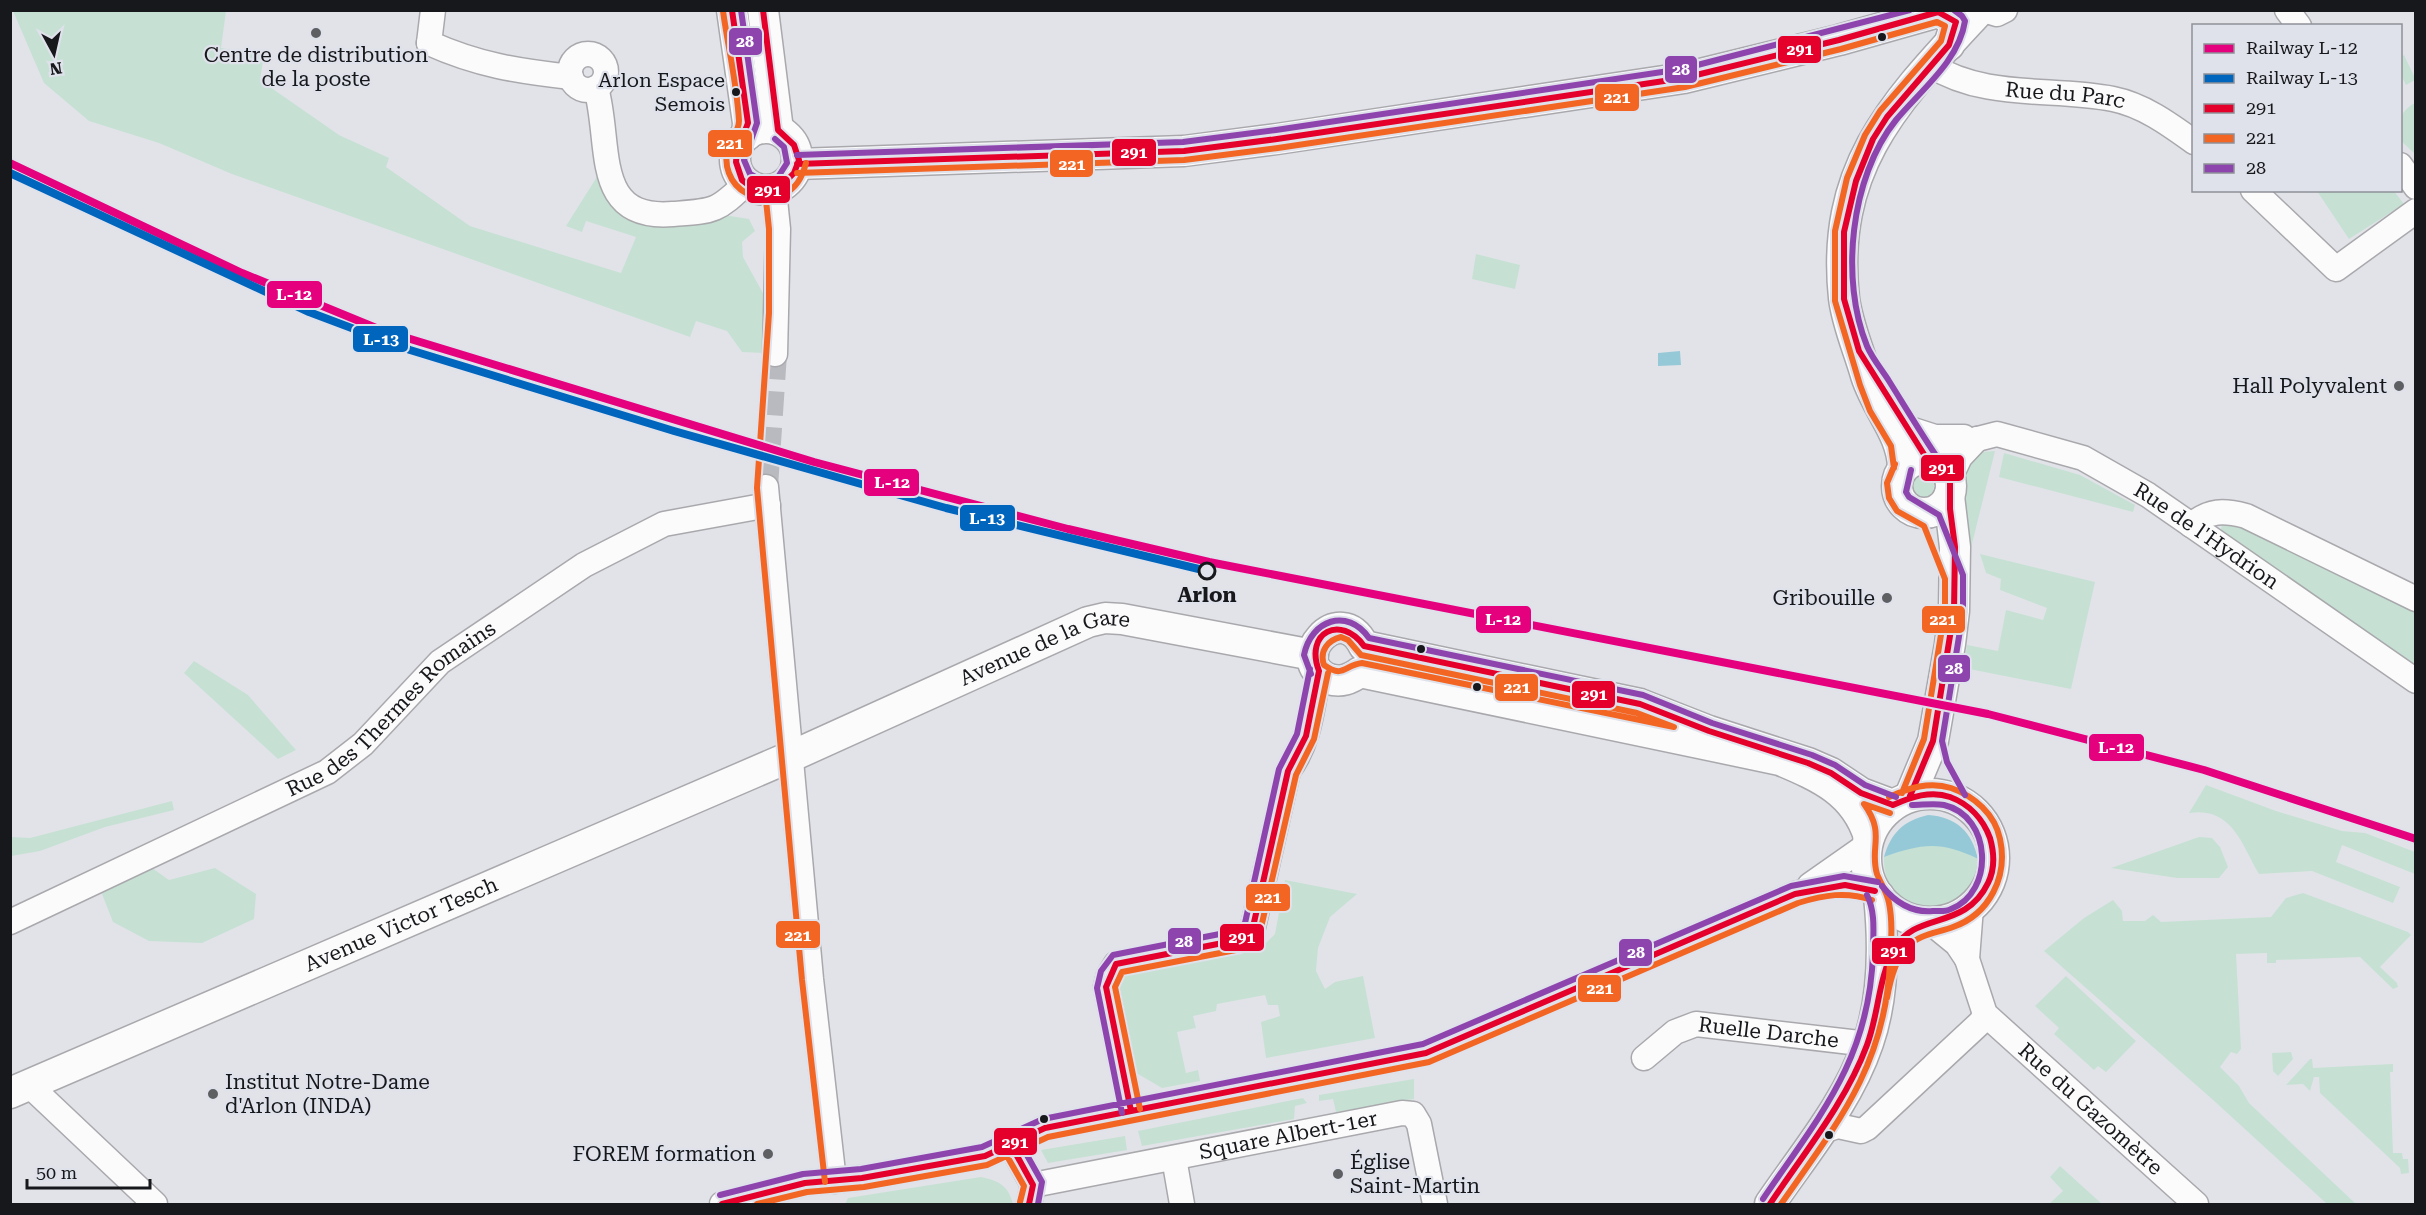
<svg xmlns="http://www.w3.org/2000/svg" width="2426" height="1215" font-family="'Roboto Serif',serif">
	<rect width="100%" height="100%" fill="#e2e3e8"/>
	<path fill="#c6e1d3" d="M13 11H226L221 48 264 55 260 80 339 135 389 158 386 167 470 226 621 273 636 237 586 221 582 232 566 226 600 172 657 223 730 216 749 219 755 231 742 242 743 257 769 304 766 353 742 352 727 331 696 321 690 337 232 174 159 143 89 121 44 83Z
		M2404 55 2415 78V80L2406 85 2401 75V57Z
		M2415 103V154L2400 140C2400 122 2398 112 2415 103Z
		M2317 191H2394L2404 204 2349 239Z
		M1476 254 1520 265 1515 289 1472 279Z
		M1995 451 1971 548 1961 500 1965 468 1981 452Z
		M2004 453 2080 475 2135 505 2133 512 1999 477Z
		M1910 486a12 12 0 1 1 24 0a12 12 0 1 1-24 0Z
		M2231 520 2415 609V665L2224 534 2221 530 2222 523Z
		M1980 554 2095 582 2071 689 1964 668 1967 645 1998 651 2006 610 2043 620 2047 608 2000 590 2001 579 1986 573Z
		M194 661 248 695 296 750 278 759 184 673Z
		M2206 785 2276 811 2342 831 2365 833 2415 852V874L2342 845 2336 862 2400 887 2393 903 2312 871 2259 874C2242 845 2232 806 2189 813Z
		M172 801 174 810 105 827 40 851 11 856V837L30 838Z
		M2199 837 2212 838 2220 847 2228 867 2219 878H2177L2111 868Z
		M1932 844 1958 849 1978 859C1974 928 1882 924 1884 857L1905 849Z
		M145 863 169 880 215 868 256 894 254 919 202 943 149 941 113 922 102 894 108 882Z
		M1285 880 1357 894 1330 917 1318 948 1316 971 1325 989 1335 982 1363 976 1375 1038 1266 1058 1261 1022 1280 1016 1278 1005H1268L1265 995 1217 1004 1216 1011 1193 1016 1196 1028 1177 1032 1186 1073 1198 1070 1200 1081 1162 1088 1133 1071 1116 983 1124 973 1264 945 1275 934Z
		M2303 893 2408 932 2411 935 2380 967 2397 983 2398 987 2393 989 2360 957 2276 960V963H2267V953L2236 954 2241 1049 2237 1054 2231 1052 2220 1067 2239 1086 2249 1103 2356 1204H2327L2212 1099 2044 951 2084 918 2113 900 2122 911 2123 921H2145L2153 915 2161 922 2271 917 2286 898Z
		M2066 976 2136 1041 2106 1072 2098 1066 2094 1070 2054 1034 2059 1028 2035 1006Z
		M2291 1052 2293 1059 2278 1076 2273 1071 2272 1053Z
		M2310 1059H2312L2313 1068 2393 1064V1072H2390L2393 1153H2402L2403 1159H2408L2409 1173 2401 1174 2400 1168 2320 1093 2319 1077H2314L2310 1091 2303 1084 2286 1085Z
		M1414 1079V1099L1336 1112 1333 1099 1319 1101V1095Z
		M1303 1098 1307 1103 1295 1106 1294 1119 1142 1146 1138 1131Z
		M1125 1136 1127 1150 1048 1163 1041 1150Z
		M2060 1166 2102 1204H2049L2063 1191 2050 1177Z
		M981 1177C999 1181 1008 1185 1013 1204H845L848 1198Z"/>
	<path fill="#96c9d7" d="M1680 351 1681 365 1658 366V353Z
		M1928 815C1957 817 1972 832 1978 859 1942 841 1922 843 1884 857 1891 833 1903 821 1928 815Z"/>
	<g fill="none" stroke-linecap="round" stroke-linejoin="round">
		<path stroke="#b9babf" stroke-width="24" stroke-dasharray="24 12" stroke-linecap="butt" d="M766 487 775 354"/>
		<g stroke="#a9a9ad" stroke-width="27">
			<g id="minor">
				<path d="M1984 10 1997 14 2005 10"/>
				<path d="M2287 10 2299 26"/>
				<path d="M429 43C478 65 517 71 571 77"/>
				<path d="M429 43 433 10"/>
				<circle cx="588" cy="72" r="18"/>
				<path id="s1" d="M1930 65C1986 100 2051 87 2113 99 2143 105 2169 124 2194 142"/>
				<path d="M596 88C612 144 591 221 673 214 713 211 717 212 746 183"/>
				<path d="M2400 165 2416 187"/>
				<path d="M774 190 778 229 775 354"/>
				<path d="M2253 190 2336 269 2416 211"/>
				<path d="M1907 428 1935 437H1964"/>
				<path id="s2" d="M1928 459 1958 444 1997 434 2083 458 2148 495 2416 681"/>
				<path d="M1950 478 1960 457 1977 439"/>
				<path d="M766 487 811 979 834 1181"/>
				<path d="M2191 525C2210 510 2223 510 2246 516L2416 599"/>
				<path d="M1810 885 1867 845"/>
				<path id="s3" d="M1971 907 1967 959 1985 1014 2196 1204"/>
				<path id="s4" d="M10 922 327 772 363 744 440 662 584 565 664 524 768 505"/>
				<path d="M1930 922 1957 944 1967 959"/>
				<path id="s5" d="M1644 1058 1675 1032 1696 1024 1868 1044"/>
				<path d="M29 1085 155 1204"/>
				<path d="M1131 1111 1106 987 1109 975 1116 964 1238 940 1247 935 1253 927 1288 771C1310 743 1312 706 1319 671"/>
				<path d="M1819 1132 1838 1126 1861 1131 1867 1128 1981 1022 1985 1014"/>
				<path d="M1011 1145 1033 1185 1029 1204"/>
				<path d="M1174 1158 1182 1204"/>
				<path id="s6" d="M1033 1185 1402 1113 1413 1114 1419 1124 1435 1204"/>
				<path d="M722 1204 805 1183 862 1178 985 1156 1045 1128 1426 1053 1795 894C1824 886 1846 880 1875 891"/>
			</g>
		</g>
		<g stroke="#a9a9ad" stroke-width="33">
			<g id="major">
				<path d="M732 10 748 123 747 135"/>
				<path d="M763 10 778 130"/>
				<circle cx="766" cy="159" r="31"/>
				<path d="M797 164 1184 151 1277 139 1684 78 1839 40 1938 12 1956 22 1949 45"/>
				<circle cx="1924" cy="486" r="27"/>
				<path d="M1903 467C1902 432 1874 406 1865 372 1858 348 1847 323 1844 298 1830 165 1897 100 1980 10"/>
				<circle cx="1930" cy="858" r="64"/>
				<path d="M1910 796 1933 741 1950 644 1954 611 1955 547 1949 496"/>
				<path d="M1869 837C1855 792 1820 777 1780 760L1360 672C1350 679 1341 683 1329 679 1285 661 1340 597 1364 646L1640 704 1709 731 1808 763 1831 773 1861 793 1893 805"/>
				<path id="s7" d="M10 1093 792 756 1088 622 1105 618 1122 619 1313 655"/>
				<path d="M1770 1204C1804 1154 1848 1102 1868 1043 1884 997 1884 944 1879 896"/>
			</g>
		</g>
		<use href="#minor" stroke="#fbfbfc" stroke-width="24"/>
		<use href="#major" stroke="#fbfbfc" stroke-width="30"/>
		<g stroke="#dfe1eb" stroke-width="10">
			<path id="bus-1" d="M732 10 748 123 737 151 736 162 742 180 754 189 768 190 783 184 794 173 799 160 794 145 778 130 763 10
				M797 164 1184 151 1277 139 1684 78 1839 40 1938 12 1956 22 1949 45 1887 117 1873 139 1856 181 1844 232V299L1859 351 1927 459 1938 462 1950 478V509L1955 547 1954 611 1933 741 1910 796
				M1319 671C1304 632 1341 614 1364 646L1640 704 1709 731 1808 763 1831 773 1861 793 1893 805
				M1131 1111 1106 987 1116 964 1238 940 1247 935 1253 927 1288 771 1306 736 1319 671
				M1011 1145 1033 1185 1029 1204
				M722 1204 805 1183 862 1178 985 1156 1045 1128 1426 1053 1795 894 1845 885 1875 891
				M1770 1204C1804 1153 1846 1102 1867 1045 1879 1013 1878 978 1895 948 1916 911 1965 931 1988 883 1995 869 1994 852 1990 838 1983 819 1969 804 1950 797 1931 790 1911 797 1893 805"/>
		</g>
		<g stroke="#dfe1eb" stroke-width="10">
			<path id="bus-2" d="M723 11C728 47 737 84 739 121 739 130 732 138 729 146 722 164 730 184 746 193 757 199 771 200 782 195 796 189 802 178 806 163
				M797 173 1184 160 1278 148 1685 87 1841 49 1937 22 1945 26 1941 41 1880 111 1865 135 1847 178 1835 231V301L1860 385 1870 411 1891 446 1894 468
				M765 191 769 229V313L757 488 802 980 825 1182
				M1895 464 1887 483 1889 498 1897 511 1924 526 1945 579V610L1924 739 1902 793
				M1341 637 1348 640 1361 655 1637 713 1674 727 1362 663C1344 665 1344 679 1324 665 1319 651 1328 640 1341 637Z
				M1887 998C1890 981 1895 960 1907 947 1919 934 1937 933 1953 927 1990 914 2008 876 2000 839 1995 814 1974 796 1951 788 1929 781 1909 788 1889 797
				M1140 1109 1115 987 1122 972 1241 949 1253 942 1260 932 1296 775 1314 739 1328 673
				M1003 1149 1024 1186 1020 1202
				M757 1204 807 1192 864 1187 987 1165 1048 1137 1429 1062 1798 903C1824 895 1846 891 1872 900
				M1781 1204C1837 1124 1885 1066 1890 963 1891 943 1893 923 1889 903 1887 892 1881 884 1877 874 1869 847 1886 834 1864 804L1890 813"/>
		</g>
		<g stroke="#dfe1eb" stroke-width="10">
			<path id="bus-3" d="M741 10 757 123 744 160 750 174 763 181 778 177 787 163 784 147 775 139
				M797 155 1183 142 1276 130 1682 69 1910 10
				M1935 454C1919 430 1904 405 1889 381 1882 370 1872 358 1867 346 1840 280 1850 177 1896 120 1921 90 1959 61 1965 21L1962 16 1954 10
				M1911 470 1906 492 1909 497 1939 515 1963 575V612L1942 741 1947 762 1965 795
				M1311 674 1304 655C1311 620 1347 607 1369 638L1643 695 1712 723 1812 755 1835 765 1865 785 1896 797
				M1882 886C1895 902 1912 913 1933 911 1939 911 1946 912 1951 909 1995 892 1992 816 1944 805 1934 803 1922 805 1912 805
				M1122 1113 1097 988 1101 971 1113 955 1235 931 1245 923 1279 769 1297 734 1310 669
				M1019 1141 1042 1182 1038 1204
				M720 1195 803 1174 861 1169 982 1147 1043 1119 1423 1044 1791 886 1844 876 1878 882
				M1763 1199C1820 1115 1869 1060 1873 954 1873 934 1876 913 1867 895"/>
		</g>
		<use href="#bus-1" stroke="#e4002b" stroke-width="6"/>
		<use href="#bus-2" stroke="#f26522" stroke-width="6"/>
		<use href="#bus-3" stroke="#8e44ad" stroke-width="6"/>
		<g stroke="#dfe1eb" stroke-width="12">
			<path id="rail-1" d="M10 163 242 273 381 330 814 462 1068 529 1209 562 1988 714 2204 770 2416 839"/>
		</g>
		<g stroke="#dfe1eb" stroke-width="12">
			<path id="rail-2" d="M10 173 309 312 410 350 674 431 946 508 1207 571"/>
		</g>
		<use href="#rail-1" stroke="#e5007d" stroke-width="8"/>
		<use href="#rail-2" stroke="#0065bd" stroke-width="8"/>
	</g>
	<g fill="#5e5f63" stroke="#dfe1eb" stroke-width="2">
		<circle cx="316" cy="33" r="6"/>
		<circle cx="2399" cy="386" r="6"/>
		<circle cx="1887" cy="598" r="6"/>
		<circle cx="213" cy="1094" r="6"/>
		<circle cx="768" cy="1154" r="6"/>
		<circle cx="1338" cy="1174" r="6"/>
	</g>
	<g fill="#17181b" stroke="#dfe1eb" stroke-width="2">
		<circle cx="1882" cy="37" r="5"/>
		<circle cx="736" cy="92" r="5"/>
		<circle cx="1421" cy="649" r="5"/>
		<circle cx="1477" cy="687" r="5"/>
		<circle cx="1044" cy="1119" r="5"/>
		<circle cx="1829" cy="1135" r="5"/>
	</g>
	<circle fill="#dfe1eb" stroke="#17181b" stroke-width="3" cx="1207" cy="571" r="8"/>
	<g text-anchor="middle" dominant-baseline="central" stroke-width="4.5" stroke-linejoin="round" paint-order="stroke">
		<g font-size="20" fill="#17181b" stroke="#dfe1eb" text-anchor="end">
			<text x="725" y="80">Arlon Espace<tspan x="725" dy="24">Semois</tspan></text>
		</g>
		<g font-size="21" fill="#17181b" stroke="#dfe1eb" text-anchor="end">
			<text x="316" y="55" text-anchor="middle">Centre de distribution<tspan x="316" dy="24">de la poste</tspan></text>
			<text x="2387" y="386">Hall Polyvalent</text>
			<text x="1875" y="598">Gribouille</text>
			<text x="225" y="1082" text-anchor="start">Institut Notre-Dame<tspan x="225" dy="24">d'Arlon (INDA)</tspan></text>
			<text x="756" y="1154">FOREM formation</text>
			<text x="1350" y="1162" text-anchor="start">Église<tspan x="1350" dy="24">Saint-Martin</tspan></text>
		</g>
		<g font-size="21" fill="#17181b" stroke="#dfe1eb">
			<text stroke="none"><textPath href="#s1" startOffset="140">Rue du Parc</textPath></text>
			<text stroke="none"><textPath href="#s2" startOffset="309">Rue de l'Hydrion</textPath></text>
			<text stroke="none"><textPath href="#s7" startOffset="1128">Avenue de la Gare</textPath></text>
			<text stroke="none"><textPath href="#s4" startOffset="440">Rue des Thermes Romains</textPath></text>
			<text stroke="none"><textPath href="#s7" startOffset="426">Avenue Victor Tesch</textPath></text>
			<text stroke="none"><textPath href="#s5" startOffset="136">Ruelle Darche</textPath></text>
			<text stroke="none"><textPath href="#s3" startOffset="252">Rue du Gazomètre</textPath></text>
			<text stroke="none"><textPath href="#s6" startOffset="260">Square Albert-1er</textPath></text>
		</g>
		<g font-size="21" font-weight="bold" fill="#17181b" stroke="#dfe1eb">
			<text x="1207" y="595">Arlon</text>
		</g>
	</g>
	<g stroke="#dfe1eb" stroke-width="2">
		<rect x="728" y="27" width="35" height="29" rx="6" fill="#8e44ad"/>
		<rect x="1777" y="35" width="45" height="29" rx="6" fill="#e4002b"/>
		<rect x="1664" y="55" width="34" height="29" rx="6" fill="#8e44ad"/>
		<rect x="1594" y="83" width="46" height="29" rx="6" fill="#f26522"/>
		<rect x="707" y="129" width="46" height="29" rx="6" fill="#f26522"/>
		<rect x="1111" y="138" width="46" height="29" rx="6" fill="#e4002b"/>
		<rect x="1049" y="149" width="45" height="29" rx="6" fill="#f26522"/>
		<rect x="746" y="175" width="45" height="29" rx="6" fill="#e4002b"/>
		<rect x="266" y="280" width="57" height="29" rx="6" fill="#e5007d"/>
		<rect x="352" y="325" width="57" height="28" rx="6" fill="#0065bd"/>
		<rect x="1920" y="454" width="45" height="28" rx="6" fill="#e4002b"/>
		<rect x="863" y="468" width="57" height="29" rx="6" fill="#e5007d"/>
		<rect x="959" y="504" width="57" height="28" rx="6" fill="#0065bd"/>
		<rect x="1475" y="605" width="57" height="29" rx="6" fill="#e5007d"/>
		<rect x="1921" y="605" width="45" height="29" rx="6" fill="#f26522"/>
		<rect x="1937" y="654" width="34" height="29" rx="6" fill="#8e44ad"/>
		<rect x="1494" y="673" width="45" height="29" rx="6" fill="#f26522"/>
		<rect x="1571" y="680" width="45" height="29" rx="6" fill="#e4002b"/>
		<rect x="2088" y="733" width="57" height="29" rx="6" fill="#e5007d"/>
		<rect x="1245" y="883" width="46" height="29" rx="6" fill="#f26522"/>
		<rect x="775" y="920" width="46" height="29" rx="6" fill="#f26522"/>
		<rect x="1219" y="923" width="46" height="29" rx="6" fill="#e4002b"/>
		<rect x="1167" y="927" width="35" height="28" rx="6" fill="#8e44ad"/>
		<rect x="1871" y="937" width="45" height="28" rx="6" fill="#e4002b"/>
		<rect x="1618" y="938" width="35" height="29" rx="6" fill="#8e44ad"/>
		<rect x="1577" y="974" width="45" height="29" rx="6" fill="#f26522"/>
		<rect x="993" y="1127" width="45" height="29" rx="6" fill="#e4002b"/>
	</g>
	<g font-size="16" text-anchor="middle" font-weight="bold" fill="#fff">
		<text x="745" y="47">28</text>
		<text x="1800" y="55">291</text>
		<text x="1681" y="75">28</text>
		<text x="1617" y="103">221</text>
		<text x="730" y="149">221</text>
		<text x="1134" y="158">291</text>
		<text x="1072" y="170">221</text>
		<text x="768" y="196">291</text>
		<text x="294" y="300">L-12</text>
		<text x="381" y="345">L-13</text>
		<text x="1942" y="474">291</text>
		<text x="892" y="488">L-12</text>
		<text x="987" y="524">L-13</text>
		<text x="1503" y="625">L-12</text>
		<text x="1943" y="625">221</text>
		<text x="1954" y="674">28</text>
		<text x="1517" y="693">221</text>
		<text x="1594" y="700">291</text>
		<text x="2116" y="753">L-12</text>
		<text x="1268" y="903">221</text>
		<text x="798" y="941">221</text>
		<text x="1242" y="943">291</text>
		<text x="1184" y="947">28</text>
		<text x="1894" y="957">291</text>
		<text x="1636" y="958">28</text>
		<text x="1600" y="994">221</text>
		<text x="1015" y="1148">291</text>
	</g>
	<rect width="2426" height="1215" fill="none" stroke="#17181b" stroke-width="24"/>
	<rect x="2192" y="24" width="210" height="168" fill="#dfe1eb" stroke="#8f9198" stroke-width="1.5"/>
	<rect x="2204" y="44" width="30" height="9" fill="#e5007d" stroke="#8f9198" stroke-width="1.5"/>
	<text x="2246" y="54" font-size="18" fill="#17181b">Railway L-12</text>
	<rect x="2204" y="74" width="30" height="9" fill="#0065bd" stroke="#8f9198" stroke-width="1.5"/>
	<text x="2246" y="84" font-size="18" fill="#17181b">Railway L-13</text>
	<rect x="2204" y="104" width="30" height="9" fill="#e4002b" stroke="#8f9198" stroke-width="1.5"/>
	<text x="2246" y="114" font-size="18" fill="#17181b">291</text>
	<rect x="2204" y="134" width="30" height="9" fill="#f26522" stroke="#8f9198" stroke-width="1.5"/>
	<text x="2246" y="144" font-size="18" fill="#17181b">221</text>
	<rect x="2204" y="164" width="30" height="9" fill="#8e44ad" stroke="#8f9198" stroke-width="1.5"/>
	<text x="2246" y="174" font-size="18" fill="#17181b">28</text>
	<g transform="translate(54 54) rotate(172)" stroke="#dfe1eb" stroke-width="4.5" paint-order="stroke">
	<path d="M0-4.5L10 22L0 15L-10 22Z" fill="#17181b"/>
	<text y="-9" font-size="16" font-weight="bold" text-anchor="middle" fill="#17181b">N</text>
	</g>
	<path d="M27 1179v9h123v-9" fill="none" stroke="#17181b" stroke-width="3"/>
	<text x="36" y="1179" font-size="18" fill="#17181b" stroke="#dfe1eb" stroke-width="4.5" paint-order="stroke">50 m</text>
</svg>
